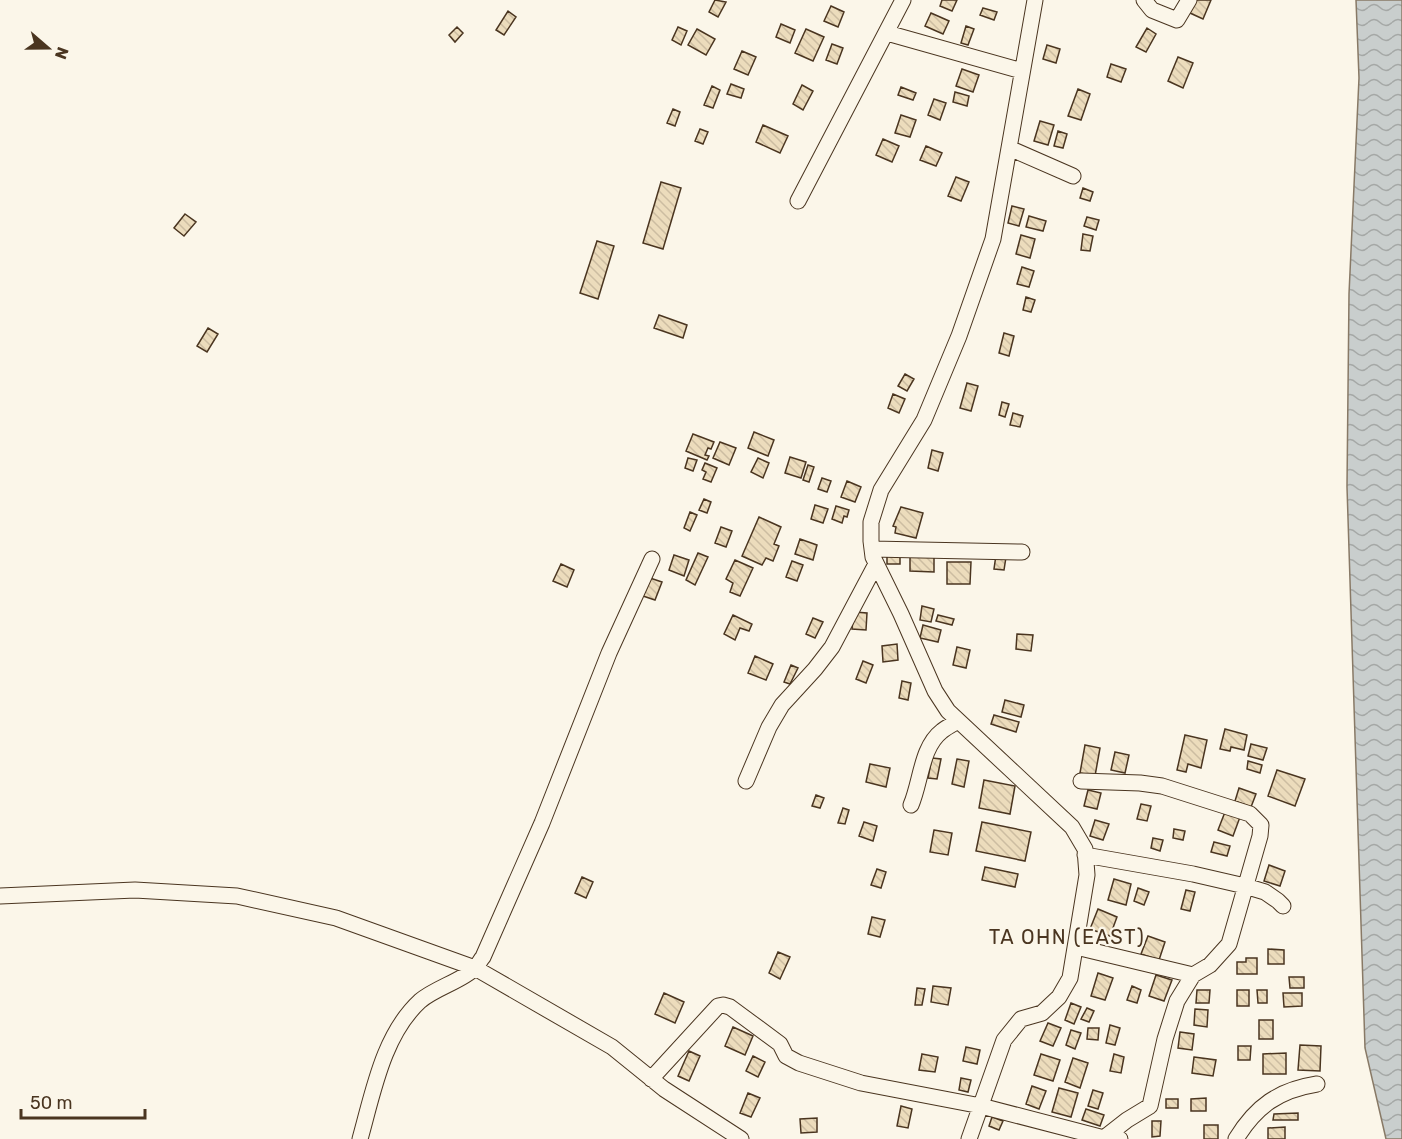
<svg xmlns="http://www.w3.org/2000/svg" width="1402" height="1139" font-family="Rubik,sans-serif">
	<defs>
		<pattern id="water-waves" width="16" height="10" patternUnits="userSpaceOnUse" patternTransform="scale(1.5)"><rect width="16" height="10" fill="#c9cecd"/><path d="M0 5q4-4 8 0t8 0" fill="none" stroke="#a5a8a6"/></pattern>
		<pattern id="building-back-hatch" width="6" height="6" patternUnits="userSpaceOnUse" patternTransform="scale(1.5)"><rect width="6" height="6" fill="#ecdcbc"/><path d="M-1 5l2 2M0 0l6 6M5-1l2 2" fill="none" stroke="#ccbda1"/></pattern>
	</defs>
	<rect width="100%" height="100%" fill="#fbf6e9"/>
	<path fill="url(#water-waves)" stroke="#887966" stroke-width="1.5" d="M1356 0H1402V1139H1386L1365 1048 1347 487 1349 294 1359 78Z"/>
	<path fill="url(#building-back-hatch)" stroke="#4a3520" stroke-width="1.5" d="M715 0 726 2 718 17 709 12Z
		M942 0H957L952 11 940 6Z
		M1195 0H1211L1203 19 1190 13Z
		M831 6 844 12 838 27 824 21Z
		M983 8 997 12 994 20 980 15Z
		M508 11 516 17 504 35 496 30Z
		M931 13 949 21 943 34 925 26Z
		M781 24 795 30 790 43 776 37Z
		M966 26 974 29 968 45 961 43Z
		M457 27 463 33 455 42 449 35Z
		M678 27 687 31 681 45 672 40Z
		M1147 28 1156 34 1146 52 1136 47Z
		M697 29 715 39 706 55 688 45Z
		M806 29 824 37 813 61 795 53Z
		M832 44 843 48 837 64 826 60Z
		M1047 45 1060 49 1056 63 1043 59Z
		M742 51 756 57 748 75 734 69Z
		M1178 57 1193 63 1183 88 1168 81Z
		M1111 64 1126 69 1121 82 1107 77Z
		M962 69 979 75 973 92 956 86Z
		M731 84 744 89 741 98 727 94Z
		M802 85 813 91 803 110 793 104Z
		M712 86 720 90 713 108 704 105Z
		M901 87 916 93 913 100 898 95Z
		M1078 89 1090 94 1081 120 1068 116Z
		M955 92 969 96 967 106 953 102Z
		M934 99 946 103 940 120 928 115Z
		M673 109 680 112 675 126 667 123Z
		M901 115 916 120 910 137 895 133Z
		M1040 121 1054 125 1048 145 1034 141Z
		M763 125 788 136 780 153 756 142Z
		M700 129 708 132 703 144 695 141Z
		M1058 131 1067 134 1063 148 1054 146Z
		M883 139 899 146 892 162 876 155Z
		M926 146 942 153 936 166 920 160Z
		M956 177 969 182 961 201 948 196Z
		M661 182 681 188 663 249 643 243Z
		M1083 188 1093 192 1090 201 1080 198Z
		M1012 206 1024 209 1019 226 1008 223Z
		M185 214 196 222 184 236 174 228Z
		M1029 216 1046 221 1043 231 1026 227Z
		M1087 217 1099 220 1096 230 1084 226Z
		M1083 234 1093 236 1090 251 1081 250Z
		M1021 235 1035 239 1030 258 1016 254Z
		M597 241 614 246 598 299 580 293Z
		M1022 267 1034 271 1029 287 1017 284Z
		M1026 297 1035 300 1031 312 1023 310Z
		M659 315 687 325 683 338 654 328Z
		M208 328 218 334 207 352 197 346Z
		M1004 333 1014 336 1009 356 999 353Z
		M905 374 914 379 907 391 898 386Z
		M967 383 978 386 971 411 960 408Z
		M893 394 905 399 899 413 888 408Z
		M1002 402 1009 404 1005 417 999 415Z
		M1013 413 1023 416 1020 427 1010 425Z
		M754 432 774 440 768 456 748 448Z
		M693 434 714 442 711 449 708 448 705 455 709 456 707 460 686 451Z
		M720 442 736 448 729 465 713 458Z
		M932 450 943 453 938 471 928 468Z
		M790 457 806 462 801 478 785 473Z
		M688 458 697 460 693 471 685 468Z
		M758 458 769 463 763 478 751 472Z
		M705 463 717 468 711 482 703 479 706 472 702 470Z
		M808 465 814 467 809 482 803 480Z
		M822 478 831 481 827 492 818 489Z
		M847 481 861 487 855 502 841 497Z
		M704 499 711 502 707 513 699 510Z
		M815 505 828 509 823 523 811 519Z
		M836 506 849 510 847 517 844 516 842 523 832 519Z
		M901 507 923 513 916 538 895 533 896 527 893 526Z
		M690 512 697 515 690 531 684 528Z
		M759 517 781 527 774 544 779 546 773 561 766 558 762 565 742 556Z
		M721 527 732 531 726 547 715 543Z
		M800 539 817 545 813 560 795 554Z
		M887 552H900V564H887Z
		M698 553 708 557 695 585 686 580Z
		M674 555 689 560 684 576 669 570Z
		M996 555 1006 557 1004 570 994 569Z
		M910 556H934V572L910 571Z
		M735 560 753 568 740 596 730 592 733 583 726 579Z
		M792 561 803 565 797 581 786 577Z
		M947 562H971L970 584H947Z
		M561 564 574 570 567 587 553 581Z
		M650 578 662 582 655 600 643 596Z
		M922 606 934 609 931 622 920 620Z
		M854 612 867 613 866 630 852 629Z
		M733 615 752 624 749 631 740 628 735 640 724 634Z
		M938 615 954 619 952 625 936 621Z
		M813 618 823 622 815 638 806 634Z
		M923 625 941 630 938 642 920 638Z
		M1017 634 1033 635 1031 651 1016 649Z
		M897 644 898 660 883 662 882 646Z
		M957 647 970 650 966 668 953 665Z
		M755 656 773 664 766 680 748 673Z
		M863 661 873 665 866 683 856 679Z
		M791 665 798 668 790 684 784 682Z
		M902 681 911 683 908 700 899 698Z
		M1005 700 1024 705 1021 717 1002 712Z
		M994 715 1019 722 1016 732 991 724Z
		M1225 729 1247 735 1244 750 1231 747 1230 751 1220 749Z
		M1185 735 1207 740 1201 768 1188 764 1186 772 1177 770Z
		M1251 744 1267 748 1263 760 1248 756Z
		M1085 745 1100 748 1095 776 1080 773Z
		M1115 752 1129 755 1125 773 1111 770Z
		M932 758 941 759 937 779 928 778Z
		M957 759 969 761 964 787 952 784Z
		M1248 761 1262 765 1260 773 1247 769Z
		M870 764 890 768 886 787 866 782Z
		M1277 770 1305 779 1295 806 1268 796Z
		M984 780 1015 786 1010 814 979 808Z
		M1239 788 1256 794 1251 807 1235 801Z
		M1088 790 1101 793 1097 809 1084 806Z
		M816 795 824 798 820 808 812 806Z
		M1141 804 1151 806 1147 821 1137 819Z
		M843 808 849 810 845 824 838 823Z
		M1225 812 1240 817 1233 836 1218 830Z
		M1095 820 1109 824 1103 840 1090 836Z
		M864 822 877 826 873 841 859 836Z
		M982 822 1031 832 1025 861 976 851Z
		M1174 829 1185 831 1183 840 1173 838Z
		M934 830 952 833 948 855 930 852Z
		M1153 838 1163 840 1160 851 1151 848Z
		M1214 842 1230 846 1227 856 1211 852Z
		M1269 865 1285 871 1280 886 1264 881Z
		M985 867 1018 874 1015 887 982 880Z
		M877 869 886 872 881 888 871 885Z
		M582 877 593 882 586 898 575 893Z
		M1114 879 1131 884 1126 905 1108 900Z
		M1138 888 1149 892 1144 905 1134 901Z
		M1186 890 1195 892 1190 911 1181 909Z
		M1098 909 1117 917 1110 936 1090 929Z
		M872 917 885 920 880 937 868 934Z
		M1148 936 1165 942 1159 960 1141 954Z
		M1268 949 1284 950V964H1268Z
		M778 952 790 957 780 979 769 973Z
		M1246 958H1257V974H1237V962H1246Z
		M1098 973 1113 978 1105 1000 1091 996Z
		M1156 975 1172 980 1164 1001 1149 996Z
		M1289 977H1304V988H1290Z
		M933 986 951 988 948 1005 931 1002Z
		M1132 986 1141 990 1137 1003 1127 1000Z
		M917 988 925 989 922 1005H915Z
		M1197 990H1210L1209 1003H1196Z
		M1237 990H1249V1006H1237Z
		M1257 990H1267V1003H1258Z
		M664 993 684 1002 675 1023 655 1014Z
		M1283 993H1302V1006L1284 1007Z
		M1071 1003 1081 1007 1074 1024 1065 1020Z
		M1087 1008 1094 1011 1089 1022 1081 1019Z
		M1195 1009 1208 1010 1207 1027 1194 1025Z
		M1259 1020H1273V1039H1259Z
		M1048 1023 1061 1028 1053 1046 1040 1041Z
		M1110 1025 1120 1028 1115 1045 1106 1043Z
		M733 1027 753 1036 745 1055 725 1046Z
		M1088 1028H1099L1098 1040 1087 1039Z
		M1071 1030 1081 1033 1075 1049 1066 1045Z
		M1180 1032 1194 1034 1192 1050 1178 1048Z
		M1300 1045 1321 1046 1320 1071 1298 1070Z
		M1238 1046H1251L1250 1060H1238Z
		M966 1047 980 1050 977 1064 963 1061Z
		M689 1051 700 1056 689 1081 678 1076Z
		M1286 1053V1074H1263V1054Z
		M922 1054 938 1057 935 1072 919 1070Z
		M1041 1054 1060 1060 1053 1081 1034 1075Z
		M1114 1054 1124 1057 1121 1073 1110 1071Z
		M753 1056 765 1062 758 1077 746 1071Z
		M1194 1057 1216 1060 1213 1076 1192 1073Z
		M1073 1058 1088 1063 1080 1088 1065 1082Z
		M961 1078 971 1080 968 1092 959 1090Z
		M1032 1086 1046 1091 1039 1109 1026 1104Z
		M1059 1088 1078 1093 1071 1117 1052 1112Z
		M1093 1090 1103 1093 1098 1109 1088 1106Z
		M748 1093 760 1098 751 1117 740 1113Z
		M1206 1098V1111H1191V1099Z
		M1166 1099H1178V1108H1166Z
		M901 1106 912 1109 908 1128 897 1126Z
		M1086 1109 1104 1115 1100 1126 1082 1120Z
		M1298 1113V1120H1273L1274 1114Z
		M992 1117 1003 1121 999 1130 989 1126Z
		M817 1118V1132L801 1133 800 1119Z
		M1152 1121H1161L1160 1136 1152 1137Z
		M1204 1125H1218V1139H1204Z
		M1285 1127V1139H1268V1128Z"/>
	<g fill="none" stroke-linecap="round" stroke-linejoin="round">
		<g stroke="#4a3520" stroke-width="17">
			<path id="minor" d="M1144 0 1152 10 1177 20 1189 0
				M887 33 1022 71
				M1009 148 1073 176
				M798 201 903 0
				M872 549 1022 552
				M746 781 769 727 782 705 815 669 832 647 876 564
				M1081 781 1140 783 1162 786 1250 814 1261 825 1260 836 1229 944 1210 965 1193 975 1177 1001 1165 1039 1150 1106 1127 1120 1104 1138
				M911 805C921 782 921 747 942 731 947 727 953 724 958 721
				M1085 855 1193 874 1245 886 1265 892 1278 901 1283 906
				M0 896 135 890 237 896 336 918 475 968 612 1047 664 1089 741 1139
				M1076 947 1193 975
				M651 1079 718 1006 723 1005 730 1007 780 1044 786 1056 799 1063 861 1083 981 1106 1104 1138 1120 1139
				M360 1139C373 1093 383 1035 420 1001 435 988 462 981 475 968 478 966 480 960 483 957L542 823 609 653 652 559
				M969 1139 1004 1040 1021 1019 1042 1013 1059 997 1070 978 1087 875 1085 849 1072 827 948 711 935 691 901 614 873 557 871 541V522L881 490 924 420 959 336 993 239 1035 0
				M1236 1139C1256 1106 1279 1090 1317 1084"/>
		</g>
		<use href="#minor" stroke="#fbf6e9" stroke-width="15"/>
	</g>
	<g text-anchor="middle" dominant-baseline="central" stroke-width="4.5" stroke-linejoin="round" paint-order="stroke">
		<g font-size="20" letter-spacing="1.5" fill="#4a3520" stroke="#fbf6e9">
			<text x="1067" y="937">TA OHN (EAST)</text>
		</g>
	</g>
	<g transform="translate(48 48) rotate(110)" stroke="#fbf6e9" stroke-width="4.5" paint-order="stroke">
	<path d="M0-4.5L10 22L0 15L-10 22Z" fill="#4a3520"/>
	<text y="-9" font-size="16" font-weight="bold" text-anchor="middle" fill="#4a3520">N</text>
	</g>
	<path d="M21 1109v9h124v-9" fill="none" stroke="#4a3520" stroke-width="3"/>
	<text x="30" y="1109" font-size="18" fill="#4a3520" stroke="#fbf6e9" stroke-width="4.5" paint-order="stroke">50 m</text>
</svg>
